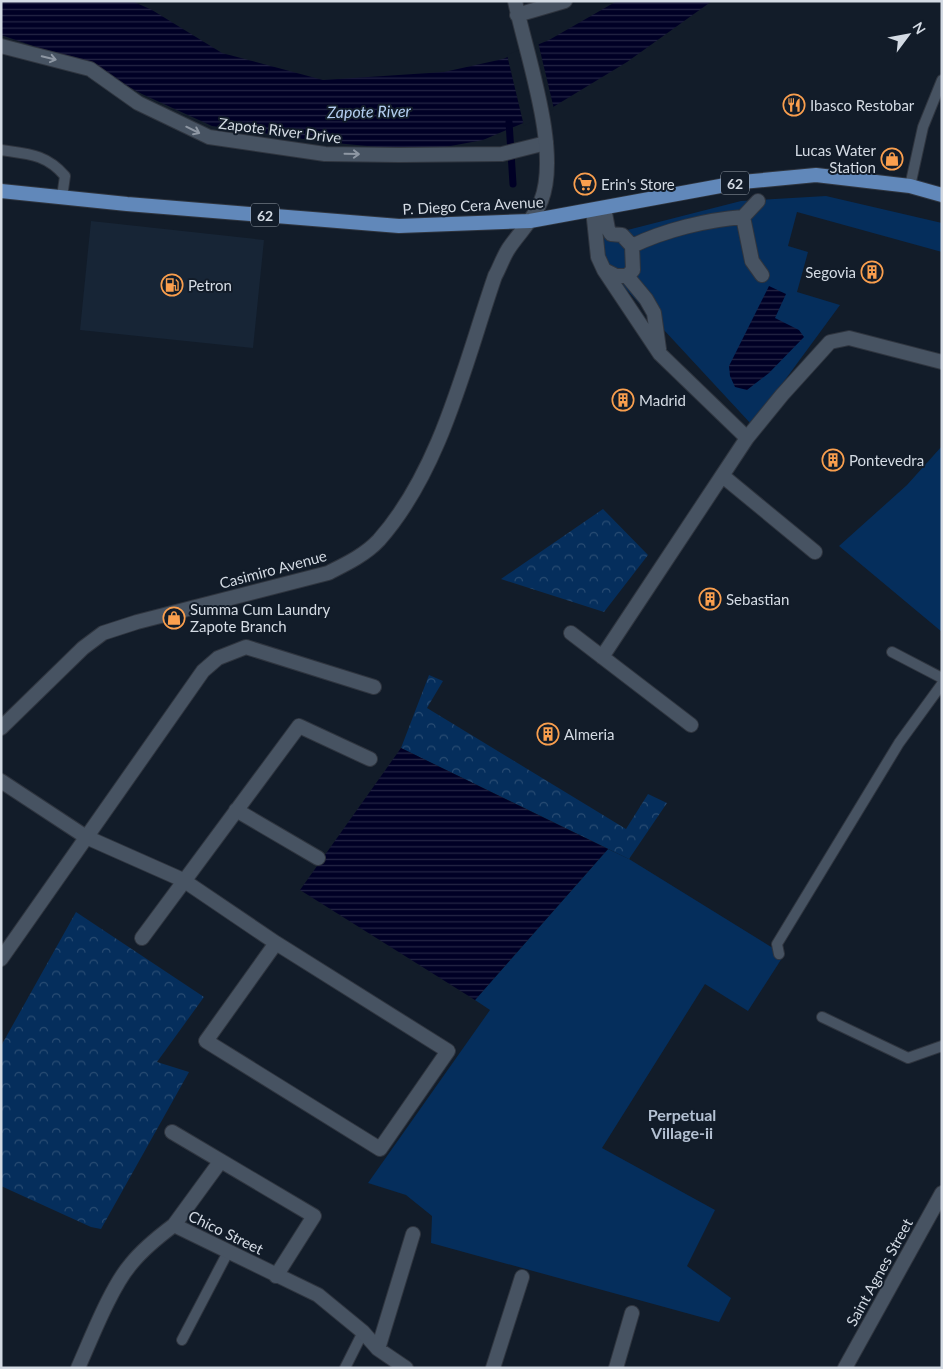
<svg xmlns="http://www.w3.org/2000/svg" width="943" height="1369" font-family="Lato,sans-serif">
	<defs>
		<pattern id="park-crowns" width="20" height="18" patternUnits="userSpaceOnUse" patternTransform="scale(1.25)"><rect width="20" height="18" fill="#052e5c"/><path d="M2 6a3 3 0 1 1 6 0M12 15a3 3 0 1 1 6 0" fill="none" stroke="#294c73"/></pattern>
		<pattern id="water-rules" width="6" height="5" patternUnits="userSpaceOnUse" patternTransform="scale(1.25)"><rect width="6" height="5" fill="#000025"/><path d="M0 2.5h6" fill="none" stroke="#242544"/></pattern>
	</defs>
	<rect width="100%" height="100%" fill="#121c29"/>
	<path fill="#172536" d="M91 221 264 240 253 348 80 330Z"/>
	<path fill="#052e5c" d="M826 196 942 223V252L797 212 788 246 808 252 797 292 840 305 752 425 600 261V237L741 201Z
		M942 446V632L839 546 907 485Z
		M608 849 629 859 784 955 748 1011 705 984 602 1148 715 1210 687 1266 731 1298 719 1322 431 1243 432 1216 406 1195 368 1183 490 1010 475 1000Z"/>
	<path fill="url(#park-crowns)" d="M603 509 648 555 604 612 501 579Z
		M429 675 443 681 427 708 626 829 648 794 667 803 629 859 401 748Z
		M76 912 204 997 157 1062 189 1072 101 1229 91 1227 1 1186V1046Z"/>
	<path fill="url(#water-rules)" d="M1 1H132L152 10 222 53 323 80 444 72 503 59 549 40 617 1H712L627 62 535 118 483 140 445 147 399 149 325 142 212 126 142 94 90 65 1 35Z
		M769 286 786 294 775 318 799 330 804 337 769 373 747 390 735 387 730 376 729 366Z
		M401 748 608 849 475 1000 300 890Z"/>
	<path fill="#121c29" d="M538 42 554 109 524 126 507 55Z"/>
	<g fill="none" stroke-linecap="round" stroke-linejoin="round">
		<path stroke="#000025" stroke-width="7" d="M509 122 513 184"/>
		<g stroke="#2f353f" stroke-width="12">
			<path id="service" d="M1 150C28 154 46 154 65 176L62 197
				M910 186 923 127 942 80
				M892 652 942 678
				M779 954 777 944 899 743 942 684
				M822 1017 908 1058 942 1046
				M182 1340 228 1252
				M345 1368 363 1332"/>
		</g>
		<g stroke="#2f353f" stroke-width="16">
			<path id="minor" d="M1 46 90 69 138 103 209 137 325 154 399 155 502 154 546 143
				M758 201 743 217 752 261 762 275
				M604 208 608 229 611 234 622 235 632 246
				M593 210 598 257 604 270 660 354 747 438
				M604 270 616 276H627L633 270 632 246C665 230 706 220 743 217
				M627 276 646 299 654 313 659 349
				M724 477 815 552
				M571 633 691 725
				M602 657 747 438 782 395 830 342 849 338 942 362
				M1 781 86 837 183 880 276 943 448 1051 380 1149 206 1041 276 943
				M236 810 318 858
				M142 938 299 726 370 759
				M1 959 203 671 218 658 246 647 374 687
				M172 1132 314 1216 276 1276
				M174 1225 220 1162
				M378 1349 413 1234
				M78 1368C91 1339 111 1287 131 1264 143 1249 158 1237 174 1225L318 1295 363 1332 378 1349 406 1368
				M493 1368 522 1277
				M616 1368 632 1313
				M845 1368 942 1193"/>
		</g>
		<g stroke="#2f353f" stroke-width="16">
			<path id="tertiary" d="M517 15 565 1
				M1 728 83 648 103 633 137 622 328 573C346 564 365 555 379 540 441 470 465 363 495 276 500 267 503 257 509 248 519 233 534 219 541 201 561 151 526 54 515 1"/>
		</g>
		<g stroke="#2f353f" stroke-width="16">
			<path id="primary" d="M1 191 127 204 399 226 530 221 742 182 816 175 910 186 942 195"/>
		</g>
		<use href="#service" stroke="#475362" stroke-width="10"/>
		<use href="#minor" stroke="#475362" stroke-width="14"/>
		<use href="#tertiary" stroke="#475362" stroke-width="14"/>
		<use href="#primary" stroke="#6188ba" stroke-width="14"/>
	</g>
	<defs><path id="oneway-shaft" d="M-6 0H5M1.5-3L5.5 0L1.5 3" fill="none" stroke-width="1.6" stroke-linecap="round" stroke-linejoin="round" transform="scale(1.25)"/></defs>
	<g stroke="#8e97a3">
		<use href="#oneway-shaft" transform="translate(49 58) rotate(14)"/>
		<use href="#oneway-shaft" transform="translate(193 130) rotate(26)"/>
		<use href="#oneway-shaft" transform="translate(352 154) rotate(1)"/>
	</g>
	<defs>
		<g id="restaurant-ring" transform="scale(1.125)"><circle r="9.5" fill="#121c29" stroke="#fa9f4e" stroke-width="1.5"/><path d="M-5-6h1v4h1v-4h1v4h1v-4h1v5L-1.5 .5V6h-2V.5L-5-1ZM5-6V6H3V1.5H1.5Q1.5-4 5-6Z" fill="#fa9f4e"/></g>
		<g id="shop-ring" transform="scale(1.125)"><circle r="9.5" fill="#121c29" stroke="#fa9f4e" stroke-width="1.5"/><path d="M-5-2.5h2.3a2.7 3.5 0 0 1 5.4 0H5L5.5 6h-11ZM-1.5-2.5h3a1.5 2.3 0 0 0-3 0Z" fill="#fa9f4e"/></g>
		<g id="supermarket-ring" transform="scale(1.125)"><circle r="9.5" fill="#121c29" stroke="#fa9f4e" stroke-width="1.5"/><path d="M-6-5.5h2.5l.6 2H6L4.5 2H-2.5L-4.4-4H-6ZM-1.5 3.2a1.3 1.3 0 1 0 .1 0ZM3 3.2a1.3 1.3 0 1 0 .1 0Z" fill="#fa9f4e"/></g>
		<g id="building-ring" transform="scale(1.125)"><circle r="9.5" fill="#121c29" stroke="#fa9f4e" stroke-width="1.5"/><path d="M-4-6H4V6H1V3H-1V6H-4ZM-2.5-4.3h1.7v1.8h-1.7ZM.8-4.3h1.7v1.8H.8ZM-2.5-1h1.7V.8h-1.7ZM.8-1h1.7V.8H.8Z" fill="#fa9f4e"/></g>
		<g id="fuel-ring" transform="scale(1.125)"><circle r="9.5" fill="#121c29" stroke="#fa9f4e" stroke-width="1.5"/><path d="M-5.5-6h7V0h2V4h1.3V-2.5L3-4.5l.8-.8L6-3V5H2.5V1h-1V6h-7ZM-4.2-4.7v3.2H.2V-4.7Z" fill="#fa9f4e"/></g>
	</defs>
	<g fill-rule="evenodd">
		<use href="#restaurant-ring" x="794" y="105"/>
		<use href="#shop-ring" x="892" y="159"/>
		<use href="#supermarket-ring" x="585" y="184"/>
		<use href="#building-ring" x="872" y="272"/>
		<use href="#fuel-ring" x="172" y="285"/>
		<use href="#building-ring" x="623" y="400"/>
		<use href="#building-ring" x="833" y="460"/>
		<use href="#building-ring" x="710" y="599"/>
		<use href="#shop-ring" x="174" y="618"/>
		<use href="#building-ring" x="548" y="734"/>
	</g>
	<g text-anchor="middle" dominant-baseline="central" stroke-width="4" stroke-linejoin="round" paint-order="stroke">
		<g fill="#121c29" stroke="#9aa2ac" stroke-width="1">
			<rect x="721" y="171.5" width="28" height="23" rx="4"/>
			<rect x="251" y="203.5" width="28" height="23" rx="4"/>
		</g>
		<g font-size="14" font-weight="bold" fill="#d4dbe4">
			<text x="735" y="183">62</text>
			<text x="265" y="215">62</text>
		</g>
		<g font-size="15" fill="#d4dbe4" stroke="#121c29" text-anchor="start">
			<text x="810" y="105">Ibasco Restobar</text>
			<text x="876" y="150" text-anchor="end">Lucas Water<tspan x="876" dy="17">Station</tspan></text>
			<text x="601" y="184">Erin's Store</text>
			<text x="856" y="272" text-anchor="end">Segovia</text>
			<text x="188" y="285">Petron</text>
			<text x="639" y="400">Madrid</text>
			<text x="849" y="460">Pontevedra</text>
			<text x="726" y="599">Sebastian</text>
			<text x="190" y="609">Summa Cum Laundry<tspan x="190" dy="17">Zapote Branch</tspan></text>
			<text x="564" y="734">Almeria</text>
		</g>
		<g font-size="15" fill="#d4dbe4" stroke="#121c29">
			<text transform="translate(280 130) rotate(7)">Zapote River Drive</text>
			<text transform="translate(473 205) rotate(-3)">P. Diego Cera Avenue</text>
			<text transform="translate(273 569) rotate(-15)">Casimiro Avenue</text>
			<text transform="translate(226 1232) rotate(26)">Chico Street</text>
			<text transform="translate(879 1272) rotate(-61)">Saint Agnes Street</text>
		</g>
		<g font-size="16" font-style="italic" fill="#b3cef0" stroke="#121c29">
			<text transform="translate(369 111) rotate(-1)">Zapote River</text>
		</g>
		<g font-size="16" font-weight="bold" fill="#b3c0d2" stroke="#121c29">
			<text x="682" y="1114">Perpetual<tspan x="682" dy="18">Village-ii</tspan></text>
		</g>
	</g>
	<rect width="943" height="1369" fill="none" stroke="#d4dbe4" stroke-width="5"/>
	<g transform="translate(908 35) rotate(58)" stroke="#121c29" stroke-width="4" paint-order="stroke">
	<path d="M0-4L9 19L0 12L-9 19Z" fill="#d4dbe4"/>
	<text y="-8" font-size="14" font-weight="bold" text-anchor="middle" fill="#d4dbe4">N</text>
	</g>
</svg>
